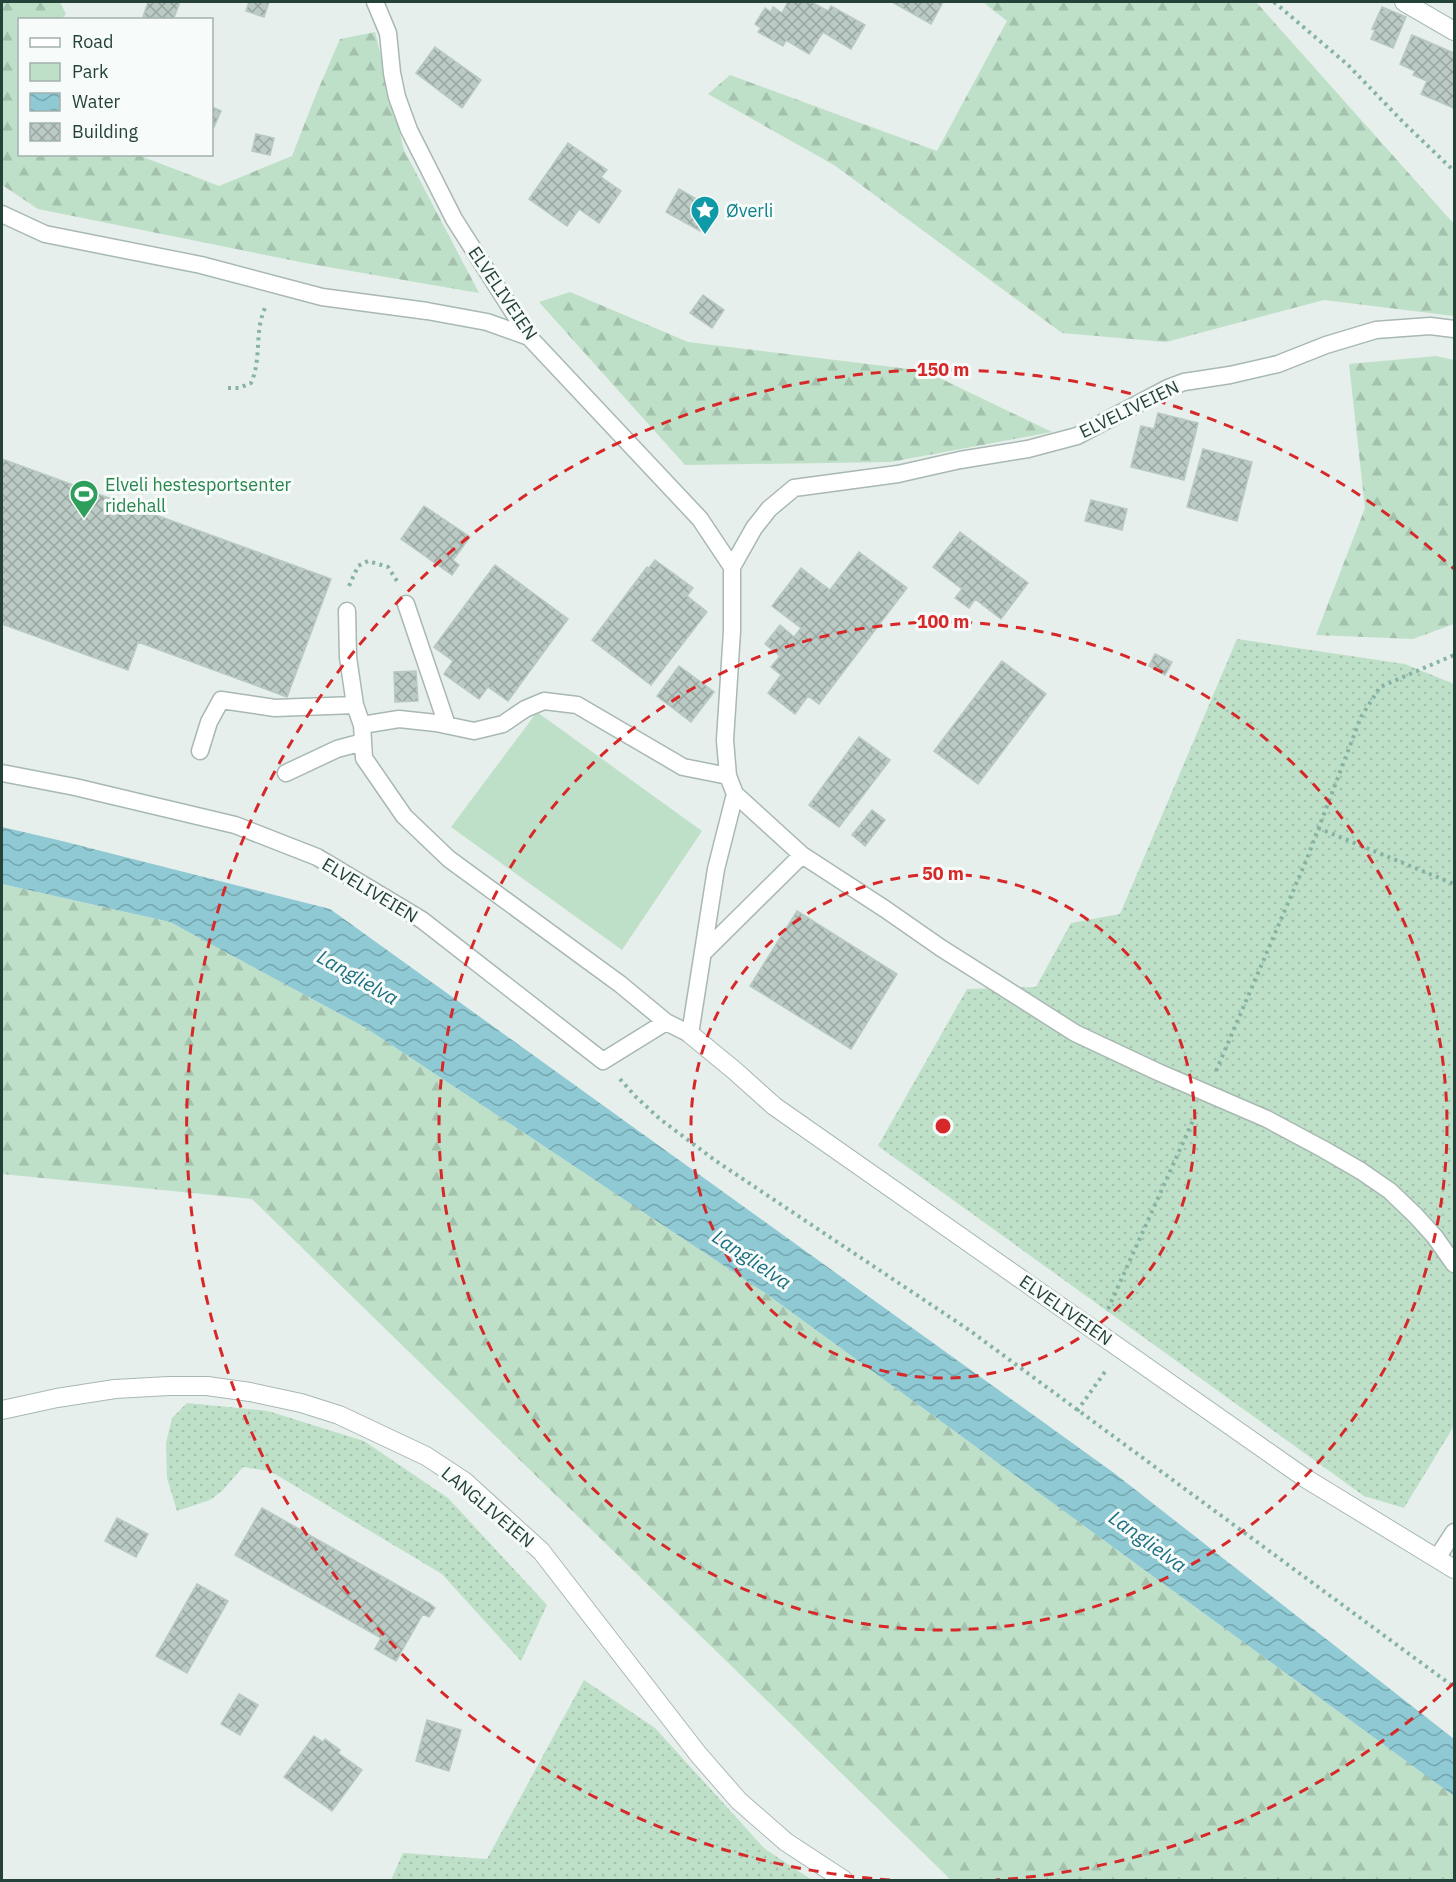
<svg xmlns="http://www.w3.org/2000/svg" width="1456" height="1882" font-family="'IBM Plex Sans',sans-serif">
	<defs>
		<pattern id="grass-dots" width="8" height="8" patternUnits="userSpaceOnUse" patternTransform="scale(1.5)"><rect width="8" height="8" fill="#bfe0c8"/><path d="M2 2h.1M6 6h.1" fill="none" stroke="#a4c1ad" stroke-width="1.8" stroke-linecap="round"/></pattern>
		<pattern id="forest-firs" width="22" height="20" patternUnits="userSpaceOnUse" patternTransform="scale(1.5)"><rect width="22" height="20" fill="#bfe0c8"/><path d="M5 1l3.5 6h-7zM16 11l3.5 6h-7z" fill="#a4c1ad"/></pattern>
		<pattern id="water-waves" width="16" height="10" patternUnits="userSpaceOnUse" patternTransform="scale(1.5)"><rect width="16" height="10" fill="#8ec9d4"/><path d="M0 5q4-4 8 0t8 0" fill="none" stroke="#74a5ad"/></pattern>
		<pattern id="building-cross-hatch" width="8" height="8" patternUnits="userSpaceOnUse" patternTransform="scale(1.5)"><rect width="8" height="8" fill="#bbcac4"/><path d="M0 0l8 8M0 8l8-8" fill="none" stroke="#98a6a0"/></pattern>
	</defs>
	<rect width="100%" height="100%" fill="#e6efeb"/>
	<path fill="url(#grass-dots)" d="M1237 639 1405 664 1454 684V1426L1404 1508 1364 1496 878 1146 967 989 1036 987 1071 923 1120 914Z
		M187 1403 268 1411 364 1441 448 1498 547 1605 521 1661 442 1574 270 1471 243 1467 222 1491 210 1500 177 1511 167 1478 166 1443 172 1418Z
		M584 1680 655 1728 765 1849 812 1880H391L403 1853 487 1859Z"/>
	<path fill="url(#forest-firs)" d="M2 2H60L66 14 62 19 20 20V154L138 155 219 186 292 156 317 92 340 39 375 32 404 150 479 293 305 263 38 209 2 185Z
		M983 2H1256L1454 224V316L1324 300 1166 342 1062 333 834 165 708 94 730 75 937 151 1007 21Z
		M570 292 688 342 925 371 1052 432 891 462 685 465 539 302Z
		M1436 356 1454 360V624L1413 639 1316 635 1365 508 1349 364Z
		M2 884 170 922 366 1028 768 1295 1454 1796V1880H951L252 1199 2 1174Z"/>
	<path fill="#bfe0c8" d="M537 712 702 831 622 950 451 827Z"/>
	<path fill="url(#water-waves)" d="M2 827 62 841 330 909 1114 1473 1454 1739V1796L768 1295 366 1028 170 922 2 884Z"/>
	<path fill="url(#building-cross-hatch)" stroke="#b8c9c2" stroke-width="1.5" d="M148 2H180L173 20H142Z
		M249 2H269L264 17 246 11Z
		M788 2H811L828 11 831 6 865 25 851 49 823 32 809 54 786 40 783 46 758 32 761 28 755 24 765 8 771 12 773 7 782 13Z
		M892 2H943L931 24Z
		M1382 7 1406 17 1393 48 1371 39 1375 30 1372 29Z
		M1412 35 1454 53V108L1421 94 1427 81 1413 75 1415 71 1400 64Z
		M435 47 481 80 462 108 416 73Z
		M212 107 221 111 214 127 212 126Z
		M256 134 274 138 270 155 252 151Z
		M568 143 607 170 601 177 621 191 599 223 579 209 567 226 529 199Z
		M679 189 712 208 700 231 666 212Z
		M703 295 724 310 712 328 690 313Z
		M1158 413 1198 423 1184 480 1131 467 1141 426 1154 429Z
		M1203 449 1252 462 1237 521 1187 507Z
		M2 459 331 579 287 697 138 642 128 670 2 624Z
		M1091 500 1127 509 1122 530 1085 521Z
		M424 506 470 537 453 560 459 565 452 575 401 539Z
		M960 532 1028 583 1001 619 975 599 969 608 955 598 962 589 933 567Z
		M859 552 907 588 819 704 808 696 795 714 768 693 781 675 771 667 780 656 765 644 780 625 794 637 801 628 772 606 801 568 830 590Z
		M655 560 693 588 687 596 707 612 651 685 592 640 647 567 649 568Z
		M495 565 568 619 508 701 488 687 479 699 444 674 453 661 434 647Z
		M1155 654 1172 662 1165 675 1149 666Z
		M1002 661 1046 694 978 784 934 751Z
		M679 666 714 692 691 722 657 696Z
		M416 671 418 701 395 702 394 672Z
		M859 737 890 760 839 827 809 805Z
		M872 810 885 820 865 846 852 835Z
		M797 911 897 974 851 1049 750 986Z
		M262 1508 429 1603 435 1608 429 1617 423 1614 396 1661 375 1649 381 1638 235 1555Z
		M117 1518 148 1534 136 1557 105 1541Z
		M197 1584 228 1601 187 1673 156 1656Z
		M239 1694 258 1705 240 1735 221 1724Z
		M427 1720 461 1730 449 1771 416 1761Z
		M314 1736 323 1742 325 1739 340 1750 338 1753 362 1770 332 1811 284 1777Z"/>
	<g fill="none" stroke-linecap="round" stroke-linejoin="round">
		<g stroke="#a8b8b2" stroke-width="19">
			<path id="service" d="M2 214 45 234 201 265 322 297 427 311 487 322 529 337
				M732 567 754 528 769 509 794 488 898 474 960 460 1028 449 1077 436 1168 388 1184 382 1230 375 1278 364 1326 345 1376 330 1430 326 1454 329
				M406 604 447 725
				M347 611 348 657 355 705 362 725 364 758 404 816 449 859 620 984 666 1022 690 1034 716 869 735 794 728 776 725 740 732 631V567L700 519 529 337 454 219 409 130 397 97 392 73 388 33 375 2
				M362 725 399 719 436 723 474 731 503 724 525 709 544 701 577 705 683 767 728 776
				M200 751 209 722 221 700 275 708 355 705
				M2 773 75 787 235 825 317 857 422 920 603 1061 666 1022
				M286 773 337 749 363 742
				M735 794 802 855 885 909 941 948 1075 1033 1158 1072 1267 1119 1323 1149 1361 1171 1390 1191 1416 1216 1435 1237 1454 1264
				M703 953 802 855
				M1437 1558 1454 1532"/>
		</g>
		<g stroke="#a8b8b2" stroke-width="20">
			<path id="minor" d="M1404 2 1454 31
				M690 1034 735 1071 774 1106 1305 1478 1454 1569
				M2 1410 57 1398 115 1389 169 1386H207L250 1392 301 1403 339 1415 426 1456 464 1481 541 1551 698 1754 739 1801 786 1842 844 1880"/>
		</g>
		<path stroke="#86b3a5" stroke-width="4" stroke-dasharray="3 4.5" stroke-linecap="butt" d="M1274 2 1348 65 1405 124 1454 171
			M228 388H239L251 383C262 359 254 332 265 308
			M349 586 358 566 368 561 388 567 397 581
			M1318 828 1454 884
			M1216 1071 1306 861 1361 717 1380 687 1454 655
			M620 1079 636 1097 660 1119 716 1161 969 1330 1454 1687
			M1108 1309 1195 1116
			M1077 1411 1107 1369"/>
		<use href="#service" stroke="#fff" stroke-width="16"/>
		<use href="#minor" stroke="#fff" stroke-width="18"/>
	</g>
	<g fill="none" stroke="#d62828" stroke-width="3" stroke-dasharray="10 8">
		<circle cx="943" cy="1126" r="252"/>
		<circle cx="943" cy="1126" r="504"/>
		<path d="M1454 1683A756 756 0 0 1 996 1880M890 1880A756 756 0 1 1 1454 569"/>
	</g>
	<defs>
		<g id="sight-pin" transform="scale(1.5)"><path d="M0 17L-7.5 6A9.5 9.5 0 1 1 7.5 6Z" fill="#0f9aa8" stroke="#f7fbf9"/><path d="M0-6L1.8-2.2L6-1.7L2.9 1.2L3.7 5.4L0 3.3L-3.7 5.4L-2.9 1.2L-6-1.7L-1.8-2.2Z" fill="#fff"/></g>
		<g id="stadium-pin" transform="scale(1.5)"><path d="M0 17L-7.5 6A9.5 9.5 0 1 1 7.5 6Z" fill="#2e9e5b" stroke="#f7fbf9"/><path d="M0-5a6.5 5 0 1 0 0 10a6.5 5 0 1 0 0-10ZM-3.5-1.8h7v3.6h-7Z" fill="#fff"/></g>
	</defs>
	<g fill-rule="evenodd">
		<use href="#sight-pin" x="705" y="210"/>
		<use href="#stadium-pin" x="84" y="494"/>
	</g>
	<g text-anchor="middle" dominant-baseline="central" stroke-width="6" stroke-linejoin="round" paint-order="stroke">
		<g font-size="18" fill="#0d838f" stroke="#f7fbf9" text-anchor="start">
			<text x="726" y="210">Øverli</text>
		</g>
		<g font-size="18" fill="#24423a" stroke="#f7fbf9">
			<text transform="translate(503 293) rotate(56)">ELVELIVEIEN</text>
			<text transform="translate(1129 409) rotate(-26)">ELVELIVEIEN</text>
			<text transform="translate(370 890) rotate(31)">ELVELIVEIEN</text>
			<text transform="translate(1066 1310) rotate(35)">ELVELIVEIEN</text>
			<text transform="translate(488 1507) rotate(40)">LANGLIVEIEN</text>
		</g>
		<g font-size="18" fill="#27864d" stroke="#f7fbf9" text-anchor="start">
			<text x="105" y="484">Elveli hestesportsenter<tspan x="105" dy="21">ridehall</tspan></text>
		</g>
		<g font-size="20" font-style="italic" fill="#1c6f80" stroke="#f7fbf9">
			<text transform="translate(358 977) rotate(30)">Langlielva</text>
			<text transform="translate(752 1259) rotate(34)">Langlielva</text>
			<text transform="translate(1148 1541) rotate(36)">Langlielva</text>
		</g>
	</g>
	<circle cx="943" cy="1126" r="9" fill="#d62828" stroke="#f7fbf9" stroke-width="3"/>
	<g font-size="18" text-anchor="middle" font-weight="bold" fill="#d62828" stroke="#f7fbf9" stroke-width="6" stroke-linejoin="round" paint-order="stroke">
		<text x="943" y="376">150 m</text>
		<text x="943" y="628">100 m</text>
		<text x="943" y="880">50 m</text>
	</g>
	<rect width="1456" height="1882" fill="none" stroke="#24423a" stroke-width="6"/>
	<rect x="18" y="18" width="195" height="138" fill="#f7fbf9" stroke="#a3b1ad" stroke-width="1.5"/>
	<rect x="30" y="38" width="30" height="9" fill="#ffffff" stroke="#a3b1ad" stroke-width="1.5"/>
	<text x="72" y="48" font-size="18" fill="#24423a">Road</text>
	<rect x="30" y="63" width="30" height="18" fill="#bfe0c8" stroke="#a3b1ad" stroke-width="1.5"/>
	<text x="72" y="78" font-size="18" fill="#24423a">Park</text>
	<rect x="30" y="93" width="30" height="18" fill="url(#water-waves)" stroke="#a3b1ad" stroke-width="1.5"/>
	<text x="72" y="108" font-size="18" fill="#24423a">Water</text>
	<rect x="30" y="123" width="30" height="18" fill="url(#building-cross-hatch)" stroke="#a3b1ad" stroke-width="1.5"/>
	<text x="72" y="138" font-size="18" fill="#24423a">Building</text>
</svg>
